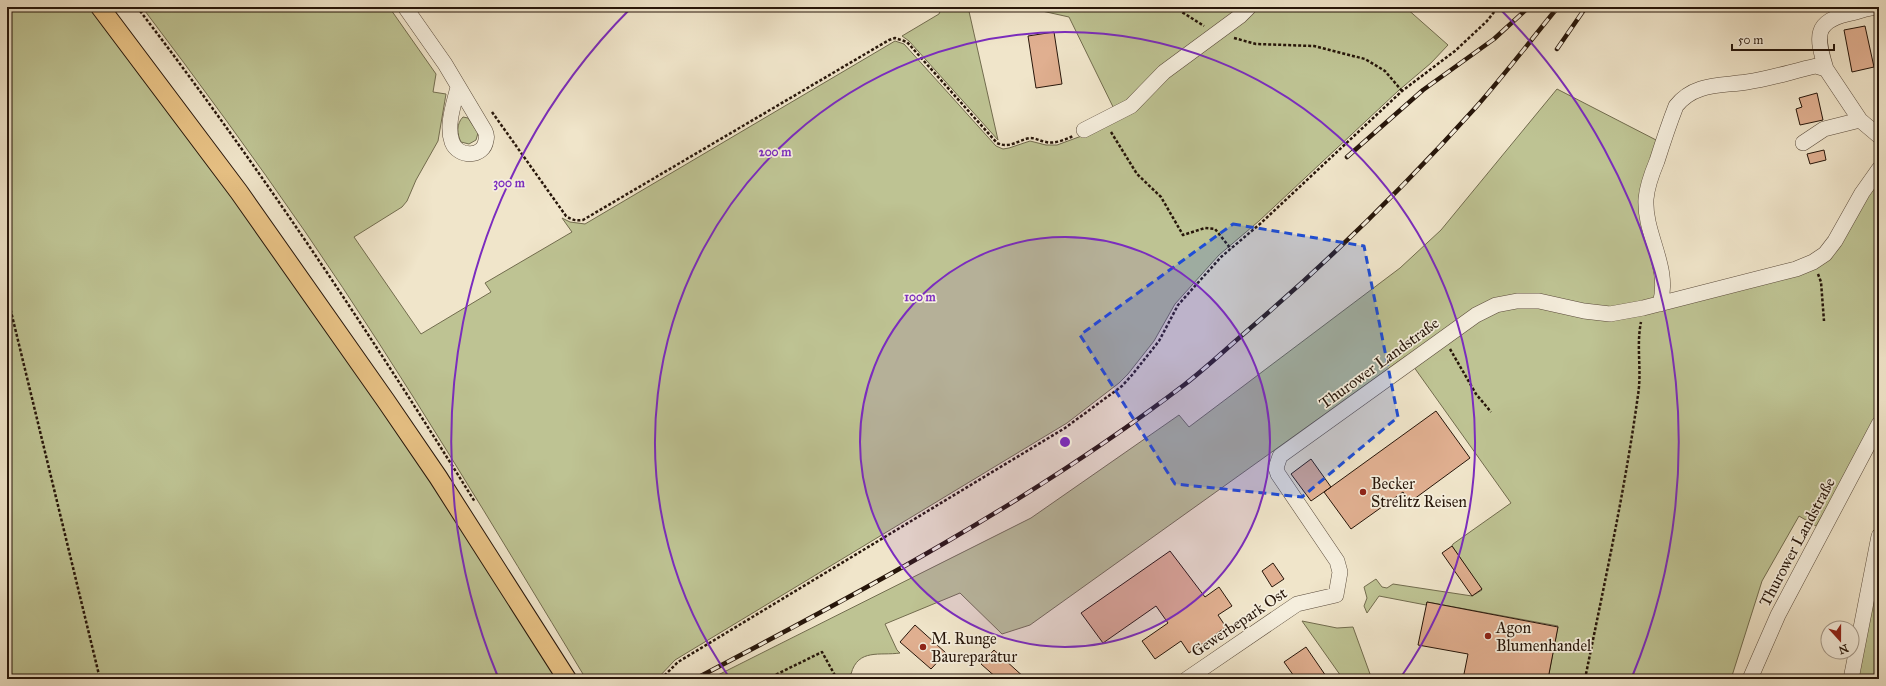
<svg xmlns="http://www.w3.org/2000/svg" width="1886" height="686" font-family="'IM FELL Great Primer',serif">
	<rect width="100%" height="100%" fill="#f0e5ca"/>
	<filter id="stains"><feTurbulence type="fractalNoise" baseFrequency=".005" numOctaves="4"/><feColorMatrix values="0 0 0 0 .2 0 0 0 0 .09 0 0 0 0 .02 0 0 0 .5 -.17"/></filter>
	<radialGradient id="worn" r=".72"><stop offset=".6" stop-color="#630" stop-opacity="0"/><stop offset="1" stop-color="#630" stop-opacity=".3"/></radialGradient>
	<path fill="#bec393" stroke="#726c4e" d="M7 7H88L105 25 241 207 414 456 559 679H7Z
		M142 7H389L436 74 433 92 446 94 438 141 416 180 407 201 402 207 354 237 421 334 491 292 485 283 572 232 562 218 570 222 585 224 895 41 904 44 996 146 1003 149 1009 148 1030 141 1046 145H1057L1087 134 1118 117 1069 17 1024 7H1405L1448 45 1431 63 1398 91 1259 221 1219 255 1175 304 1154 341 1128 374 1119 383 1067 423 675 660 657 679H586C495 529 405 378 306 233 253 156 198 81 142 7Z
		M942 7H968L998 140 909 41 902 36 939 14Z
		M1557 89 1658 141 1646 183 1658 266 1656 299 1800 274 1879 179V419L1816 526 1799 516 1762 581 1731 679H1548L1558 626 1427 602 1426 605 1379 596 1367 613 1364 606 1367 598 1364 587 1376 579 1382 587 1387 588 1393 584 1472 596 1482 590 1452 546 1453 544 1511 503 1406 356 1030 625 1002 634 960 593 885 624 897 650 900 653C880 656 858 648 851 674L835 679H710L1031 518 1179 415 1189 427 1400 268 1441 230Z
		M463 117 468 118 478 133 476 140 469 144 461 142C457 134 456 124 463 117Z
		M1879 554V679H1855Z
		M1302 621 1337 628 1353 627 1370 674 1364 677V679H1343Z"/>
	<path fill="#e0af90" stroke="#27160a" d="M1865 26 1874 67 1852 72 1844 30Z
		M1054 32 1062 84 1036 88 1028 36Z
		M1817 93 1823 120 1800 125 1796 109 1802 107 1799 98Z
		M1824 150 1826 160 1810 164 1807 154Z
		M1436 411 1470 458 1410 502 1403 492 1351 529 1324 492Z
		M1311 459 1331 487 1311 501 1291 474Z
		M1452 546 1482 589 1472 596 1442 553Z
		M1170 551 1205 597 1219 587 1232 606 1218 615 1226 627 1189 653 1181 641 1155 659 1142 641 1168 623 1156 606 1103 643 1081 613Z
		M1273 563 1284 579 1272 587 1262 571Z
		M1427 602 1558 627 1548 679H1463L1468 654 1418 645Z
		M915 625 946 653 931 669 900 642Z
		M1306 647 1328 679H1296L1284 662Z
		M994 650 1026 679H998L981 664Z"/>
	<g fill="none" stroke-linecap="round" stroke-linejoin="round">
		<g stroke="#594a3a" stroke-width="16">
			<path id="minor" d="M405 7 445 64 485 131C486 133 487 137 486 140 484 158 458 158 452 142 446 125 454 104 458 87
				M1826 69C1816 36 1813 21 1852 13 1860 11 1870 7 1879 7
				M1084 130 1131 106 1164 72 1240 16 1249 7
				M1803 143 1824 129 1860 120
				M1660 304C1671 267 1644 235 1646 199 1647 186 1652 173 1657 161 1663 142 1669 124 1676 106 1694 83 1720 86 1747 82 1770 79 1793 71 1816 66L1826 69 1860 120 1879 136
				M1187 679 1297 604 1336 595 1340 572 1337 561 1278 474 1276 468 1280 456 1476 315 1496 305 1517 301H1539L1584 311 1610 314 1643 308 1796 269 1813 262 1825 254 1835 241 1862 193 1879 169
				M1750 679 1778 615 1879 424
				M1851 679 1879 536"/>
		</g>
		<g stroke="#27160a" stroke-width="20">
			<path id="major" d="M100 7 239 192 386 401 438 477 567 679"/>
		</g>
		<path stroke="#27160a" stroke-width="2.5" stroke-dasharray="3 2" stroke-linecap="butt" d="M137 7C259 166 369 332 475 502
			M1174 7 1204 26
			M1234 38 1256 44 1314 46 1365 59 1385 71 1402 91
			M492 112 566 216C572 220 576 221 583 220L889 40 895 38 907 42 997 143C1010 149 1018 140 1030 138 1036 138 1040 141 1046 142 1054 144 1065 140 1073 136
			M1111 132 1137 174 1161 197 1183 235 1205 228 1215 229 1231 249
			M1818 274 1821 282 1824 321
			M7 295 100 679
			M1450 349 1476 394 1491 412
			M661 679 678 662 1065 428 1122 386 1132 375 1159 341 1178 305 1221 257 1261 223 1402 91 1455 51 1487 21 1498 7
			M767 679 822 652 837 679
			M1585 679C1604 585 1625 490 1638 395 1642 371 1636 346 1641 322"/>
		<use href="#minor" stroke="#f5eedd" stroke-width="15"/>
		<use href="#major" stroke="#e8c285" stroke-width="18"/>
		<g stroke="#27160a" stroke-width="4.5">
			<path id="rail" d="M1557 49 1586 7
				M1347 157 1423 90 1494 39 1529 7
				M695 679C863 591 1032 501 1184 385 1206 368 1226 349 1247 331 1329 261 1405 186 1477 106 1505 74 1531 40 1558 7"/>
		</g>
		<use href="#rail" stroke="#f5eedd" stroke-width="3" stroke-dasharray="9" stroke-linecap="butt"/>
	</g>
	<path fill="#1d4ed8" fill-opacity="0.2" stroke="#1d4ed8" stroke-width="3" stroke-dasharray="8 5" stroke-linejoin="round" d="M1233 224 1364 246 1398 417 1302 497 1175 484 1080 335Z"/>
	<circle cx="1065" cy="442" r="205" fill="#7b2cbf" fill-opacity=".12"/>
	<g fill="none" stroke="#7b2cbf" stroke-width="2">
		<circle cx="1065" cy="442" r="205"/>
		<path d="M729 677A410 410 0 1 1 1401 677"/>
		<path d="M498 677A614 614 0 0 1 631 8M1499 8A614 614 0 0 1 1632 677"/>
	</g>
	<g fill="#8f2418" stroke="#f5eedd" stroke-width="1.5">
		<circle cx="1363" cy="492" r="4"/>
		<circle cx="1488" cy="636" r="4"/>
		<circle cx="923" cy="647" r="4"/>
	</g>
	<g text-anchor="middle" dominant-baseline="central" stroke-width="3.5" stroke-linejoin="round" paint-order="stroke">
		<g font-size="16" fill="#27160a" stroke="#f5eedd">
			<text transform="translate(1379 363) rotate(-36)">Thurower Landstraße</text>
			<text transform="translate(1797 542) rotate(-62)">Thurower Landstraße</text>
			<text transform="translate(1239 622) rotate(-34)">Gewerbepark Ost</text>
		</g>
		<g font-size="16" fill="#27160a" stroke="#f5eedd" text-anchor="start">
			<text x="1371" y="483">Becker<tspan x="1371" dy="18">Strelitz Reisen</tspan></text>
			<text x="1496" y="627">Agon<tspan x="1496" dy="18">Blumenhandel</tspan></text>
			<text x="931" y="638">M. Runge<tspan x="931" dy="18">Baureparatur</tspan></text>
		</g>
	</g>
	<circle cx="1065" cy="442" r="6" fill="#7b2cbf" stroke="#f5eedd" stroke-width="2"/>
	<g font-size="12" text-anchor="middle" font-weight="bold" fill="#7b2cbf" stroke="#f5eedd" stroke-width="3.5" stroke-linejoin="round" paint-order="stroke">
		<text x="775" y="156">200 m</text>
		<text x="509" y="187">300 m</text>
		<text x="920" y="301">100 m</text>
	</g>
	<rect width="1886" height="686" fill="none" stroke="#f0e5ca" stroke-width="24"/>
	<rect x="8" y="8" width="1870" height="670" fill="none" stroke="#27160a" stroke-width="2"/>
	<rect x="12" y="12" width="1862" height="662" fill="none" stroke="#27160a"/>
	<g transform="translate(1840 640) rotate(159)"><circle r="19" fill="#f5eedd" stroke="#a39889"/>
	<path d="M0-3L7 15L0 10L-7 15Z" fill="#8f2418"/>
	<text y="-6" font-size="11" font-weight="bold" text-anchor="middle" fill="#27160a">N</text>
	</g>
	<path d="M1732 44v6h102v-6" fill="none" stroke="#27160a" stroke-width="2"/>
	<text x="1738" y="44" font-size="12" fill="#27160a" stroke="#f5eedd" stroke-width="3" paint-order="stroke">50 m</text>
	<rect width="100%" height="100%" filter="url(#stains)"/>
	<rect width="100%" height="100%" fill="url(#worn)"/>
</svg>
